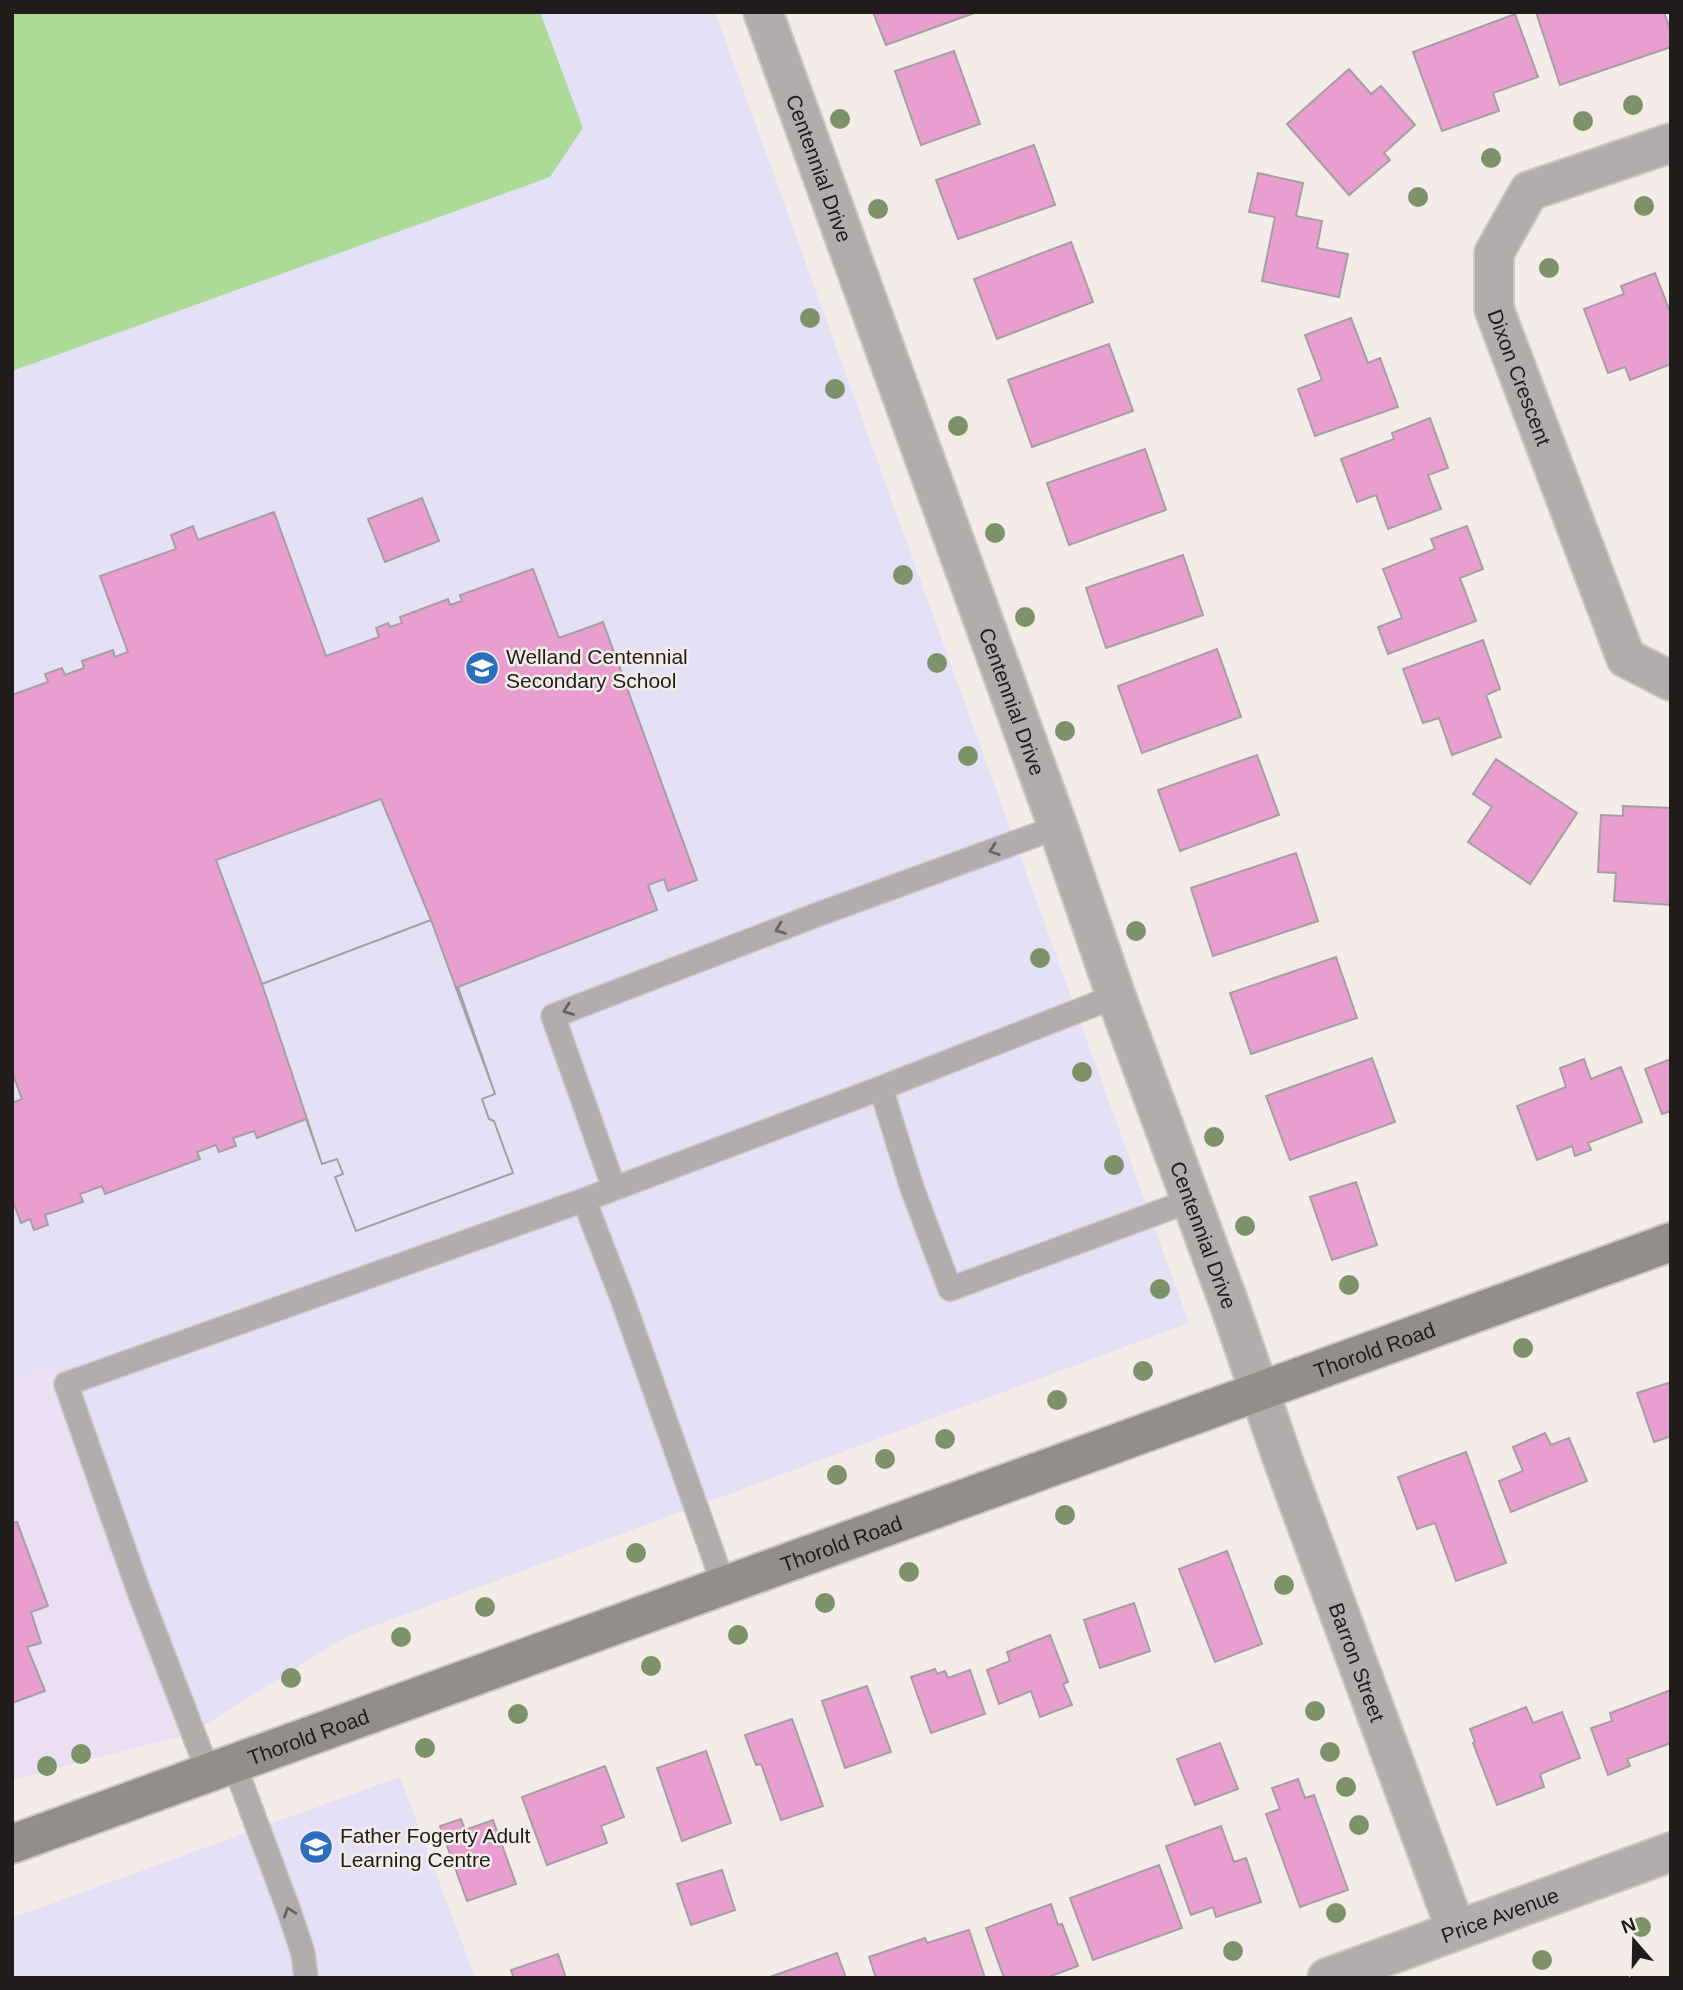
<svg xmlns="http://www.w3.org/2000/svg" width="1683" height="1990" font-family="Arial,sans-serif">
	<rect width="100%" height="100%" fill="#f3ece9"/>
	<path fill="#ebdff3" d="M54 1365 100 1499 192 1733 12 1780V1380Z"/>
	<path fill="#e4e1f7" d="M12 12H715L1189 1323 347 1636 192 1733 100 1499 54 1365 12 1380Z
		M400 1777 475 1978H12V1918Z"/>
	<path fill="#acdb98" d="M12 12H540L583 128 550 177 12 371Z"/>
	<path fill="#e89ecf" stroke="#a59fa2" stroke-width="2" fill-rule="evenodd" d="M873 12H977L886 45Z
		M1536 12H1664L1671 32V47L1560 85Z
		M1515 14 1538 77 1493 93 1499 111 1442 131 1413 52Z
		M954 51 980 124 921 145 895 71Z
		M1349 69 1371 94 1381 86 1415 125 1384 153 1390 160 1349 195 1287 124Z
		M1034 145 1055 205 958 239 936 180Z
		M1258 173 1303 183 1296 216 1322 221 1317 248 1348 254 1339 297 1262 281 1275 217 1249 212Z
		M1071 242 1093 302 997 339 974 279Z
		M1655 273 1671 314V364L1630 380 1625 367 1608 373 1584 309 1624 294 1621 286Z
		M1351 318 1368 363 1380 358 1398 407 1315 436 1298 389 1322 380 1305 335Z
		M1109 344 1133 411 1032 447 1008 380Z
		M1430 418 1448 468 1428 475 1441 509 1388 529 1376 495 1357 502 1341 459 1394 439 1392 433Z
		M1145 449 1166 510 1069 545 1047 483Z
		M422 498 439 541 385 562 368 519Z
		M274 512 326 656 379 637 376 628 388 623 390 627 402 623 400 617 448 599 450 605 462 601 460 595 533 569 559 638 603 622 697 880 668 891 664 879 648 885 657 910 458 987 495 1094 482 1099 489 1119 494 1121 513 1173 356 1231 335 1177 343 1174 337 1159 322 1164 306 1119 257 1138 254 1131 233 1138 236 1146 219 1152 216 1145 197 1152 200 1159 105 1194 102 1186 80 1194 83 1202 45 1215 48 1225 34 1230 30 1219 21 1223 12 1199V1103L22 1099 12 1072V695L48 682 45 674 62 668 65 675 84 668 82 661 113 650 115 657 128 652 100 576 176 549 171 535 193 526 198 540ZM381 799 431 920 262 984 216 860Z
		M1467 526 1483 569 1460 578 1476 621 1388 654 1378 627 1402 618 1383 569 1435 549 1431 539Z
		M1183 555 1203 615 1106 648 1086 588Z
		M1483 640 1500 689 1486 695 1501 737 1452 755 1439 718 1423 723 1403 669Z
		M1217 649 1241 717 1142 753 1118 686Z
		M1257 755 1279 815 1180 851 1158 790Z
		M1496 759 1577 813 1530 884 1468 842 1492 807 1473 794Z
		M1623 806 1671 808V905L1614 901 1616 873 1598 872 1601 815 1623 816Z
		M1296 853 1318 921 1213 956 1191 888Z
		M431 920 495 1094 482 1099 489 1119 494 1121 513 1173 356 1231 335 1177 343 1174 337 1159 322 1164 262 984Z
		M1336 957 1357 1018 1251 1054 1230 993Z
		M1372 1058 1395 1122 1290 1160 1266 1096Z
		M1584 1059 1591 1079 1621 1067 1642 1122 1588 1143 1591 1150 1575 1156 1572 1146 1537 1160 1517 1106 1566 1087 1560 1068Z
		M1671 1059V1111L1662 1114 1645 1069Z
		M1356 1182 1377 1245 1332 1260 1310 1197Z
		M1671 1382V1436L1654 1442 1637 1393Z
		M1545 1433 1551 1445 1569 1438 1587 1481 1511 1512 1499 1481 1523 1471 1513 1447Z
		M1466 1452 1506 1563 1456 1581 1435 1523 1417 1529 1398 1477Z
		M17 1522 48 1606 31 1612 41 1643 27 1647 45 1691 12 1703V1523Z
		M1227 1551 1262 1644 1215 1662 1179 1569Z
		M1134 1603 1150 1651 1100 1668 1084 1620Z
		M1050 1635 1068 1682 1063 1684 1072 1705 1040 1717 1031 1691 999 1704 987 1670 1010 1661 1007 1652Z
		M935 1669 937 1674 945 1671 948 1678 970 1670 985 1714 931 1733 911 1677Z
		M867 1686 891 1752 845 1768 822 1701Z
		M1671 1690V1743L1627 1759 1630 1766 1608 1775 1591 1728 1612 1721 1610 1713Z
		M1526 1707 1533 1723 1562 1712 1580 1758 1540 1774 1544 1787 1497 1805 1473 1743 1475 1742 1470 1729Z
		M792 1719 823 1806 781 1820 761 1764 756 1765 745 1735Z
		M1220 1743 1238 1789 1195 1805 1177 1759Z
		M706 1751 731 1823 682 1841 657 1768Z
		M605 1766 624 1817 601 1826 607 1843 547 1865 522 1797Z
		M1298 1779 1305 1798 1314 1795 1348 1890 1300 1907 1266 1814 1280 1809 1272 1788Z
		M461 1819 465 1830 493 1820 516 1884 467 1901 440 1826Z
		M1221 1826 1234 1862 1246 1858 1261 1902 1216 1917 1213 1907 1191 1915 1166 1846Z
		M1159 1865 1182 1928 1093 1960 1070 1898Z
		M722 1870 735 1910 691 1925 677 1884Z
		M1051 1904 1058 1925 1062 1924 1078 1966 1046 1978H1004L986 1928Z
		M969 1930 985 1978H876L869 1957 925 1938 927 1943Z
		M837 1953 846 1978H767Z
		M558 1954 566 1978H514L511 1970Z"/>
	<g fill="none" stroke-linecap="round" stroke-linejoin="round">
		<g stroke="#cdc7c4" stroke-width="26">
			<path id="lane" d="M881 1088 912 1188 950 1289 1192 1200
				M614 1188 553 1016 819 914 1058 827
				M584 1200 622 1298 724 1586
				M234 1764 288 1908 303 1953 306 1978
				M209 1774 138 1589 66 1384 584 1200 881 1088 1116 996"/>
		</g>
		<g stroke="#cdc7c4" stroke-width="42">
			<g id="street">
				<path id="s1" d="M763 12 1058 827 1116 996 1230 1306 1284 1463 1456 1930"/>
				<path id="s2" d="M1671 143 1529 191 1494 253V309L1626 658 1671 681"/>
				<path id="s3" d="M1327 1978 1671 1852"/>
			</g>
		</g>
		<g stroke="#cdc7c4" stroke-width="42">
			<g id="secondary">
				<path id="s4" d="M12 1844 1671 1242"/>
			</g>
		</g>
		<use href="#lane" stroke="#b0adac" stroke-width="23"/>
		<use href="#street" stroke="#b0adac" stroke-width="38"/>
		<use href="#secondary" stroke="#928e8c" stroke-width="38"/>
	</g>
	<g fill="#7d9269">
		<circle cx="1633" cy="105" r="10"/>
		<circle cx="840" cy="119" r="10"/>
		<circle cx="1583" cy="121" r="10"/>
		<circle cx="1491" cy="158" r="10"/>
		<circle cx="1418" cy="197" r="10"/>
		<circle cx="1644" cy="206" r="10"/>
		<circle cx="878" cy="209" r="10"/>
		<circle cx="1549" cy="268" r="10"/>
		<circle cx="810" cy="318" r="10"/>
		<circle cx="835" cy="389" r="10"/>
		<circle cx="958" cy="426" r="10"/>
		<circle cx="995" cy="533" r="10"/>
		<circle cx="903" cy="575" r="10"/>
		<circle cx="1025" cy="617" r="10"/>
		<circle cx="937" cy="663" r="10"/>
		<circle cx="1065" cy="731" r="10"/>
		<circle cx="968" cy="756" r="10"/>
		<circle cx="1136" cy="931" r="10"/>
		<circle cx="1040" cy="958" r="10"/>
		<circle cx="1082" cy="1072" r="10"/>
		<circle cx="1214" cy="1137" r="10"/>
		<circle cx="1114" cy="1165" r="10"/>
		<circle cx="1245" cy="1226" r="10"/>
		<circle cx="1349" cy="1285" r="10"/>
		<circle cx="1160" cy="1289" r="10"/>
		<circle cx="1523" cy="1348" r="10"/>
		<circle cx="1143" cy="1371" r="10"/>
		<circle cx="1057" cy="1400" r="10"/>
		<circle cx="945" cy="1439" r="10"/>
		<circle cx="885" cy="1459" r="10"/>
		<circle cx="837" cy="1475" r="10"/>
		<circle cx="1065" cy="1515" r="10"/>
		<circle cx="636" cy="1553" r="10"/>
		<circle cx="909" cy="1572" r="10"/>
		<circle cx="1284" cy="1585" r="10"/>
		<circle cx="825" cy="1603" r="10"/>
		<circle cx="485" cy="1607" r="10"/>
		<circle cx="738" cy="1635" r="10"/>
		<circle cx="401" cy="1637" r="10"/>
		<circle cx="651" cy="1666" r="10"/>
		<circle cx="291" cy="1678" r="10"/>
		<circle cx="1315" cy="1711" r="10"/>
		<circle cx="518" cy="1714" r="10"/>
		<circle cx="425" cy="1748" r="10"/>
		<circle cx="1330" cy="1752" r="10"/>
		<circle cx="81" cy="1754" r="10"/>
		<circle cx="47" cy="1766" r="10"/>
		<circle cx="1346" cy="1787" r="10"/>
		<circle cx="1359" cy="1825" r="10"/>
		<circle cx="1336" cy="1913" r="10"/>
		<circle cx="1641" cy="1927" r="10"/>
		<circle cx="1233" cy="1951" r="10"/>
		<circle cx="1542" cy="1960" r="10"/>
	</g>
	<defs><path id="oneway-chevron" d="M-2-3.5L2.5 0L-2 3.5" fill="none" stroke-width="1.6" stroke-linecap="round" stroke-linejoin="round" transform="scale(1.75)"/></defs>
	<g stroke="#686464">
		<use href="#oneway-chevron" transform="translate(994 850) rotate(160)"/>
		<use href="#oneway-chevron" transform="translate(780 929) rotate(159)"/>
		<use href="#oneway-chevron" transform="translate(568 1010) rotate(159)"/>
		<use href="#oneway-chevron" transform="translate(289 1912) rotate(-109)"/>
	</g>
	<defs>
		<g id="school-disc" transform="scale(1.75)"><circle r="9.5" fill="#2b6ec0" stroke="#f3ece9"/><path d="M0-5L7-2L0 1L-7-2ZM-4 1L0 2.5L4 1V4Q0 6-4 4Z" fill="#fff"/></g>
	</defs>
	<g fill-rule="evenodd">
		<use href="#school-disc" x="482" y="668"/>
		<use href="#school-disc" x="316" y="1847"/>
	</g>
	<g text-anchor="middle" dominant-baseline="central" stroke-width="5" stroke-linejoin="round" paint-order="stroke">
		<g font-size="21" fill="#1f1c1b" stroke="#f3ece9">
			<text stroke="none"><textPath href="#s1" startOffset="166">Centennial Drive</textPath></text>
			<text stroke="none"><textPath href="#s2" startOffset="350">Dixon Crescent</textPath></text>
			<text stroke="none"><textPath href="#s1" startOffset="733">Centennial Drive</textPath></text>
			<text stroke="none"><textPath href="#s1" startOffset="1300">Centennial Drive</textPath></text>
			<text stroke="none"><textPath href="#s4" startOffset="1449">Thorold Road</textPath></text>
			<text stroke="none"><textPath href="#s4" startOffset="882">Thorold Road</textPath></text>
			<text stroke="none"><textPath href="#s1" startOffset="1754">Barron Street</textPath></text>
			<text stroke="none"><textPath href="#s4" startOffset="315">Thorold Road</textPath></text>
			<text stroke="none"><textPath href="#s3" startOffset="184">Price Avenue</textPath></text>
		</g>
		<g font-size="21" fill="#1f1c1b" stroke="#f3ece9" text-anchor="start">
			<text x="506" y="656">Welland Centennial<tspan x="506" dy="24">Secondary School</tspan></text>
			<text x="340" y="1835">Father Fogerty Adult<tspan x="340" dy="24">Learning Centre</tspan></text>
		</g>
	</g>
	<rect width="1683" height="1990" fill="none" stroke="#1f1c1b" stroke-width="28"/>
	<g transform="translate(1634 1941) rotate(340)" stroke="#f3ece9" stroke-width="5" paint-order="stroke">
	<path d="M0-5L12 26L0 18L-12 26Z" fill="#1f1c1b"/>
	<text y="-10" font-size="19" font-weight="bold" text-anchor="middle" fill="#1f1c1b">N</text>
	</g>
</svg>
